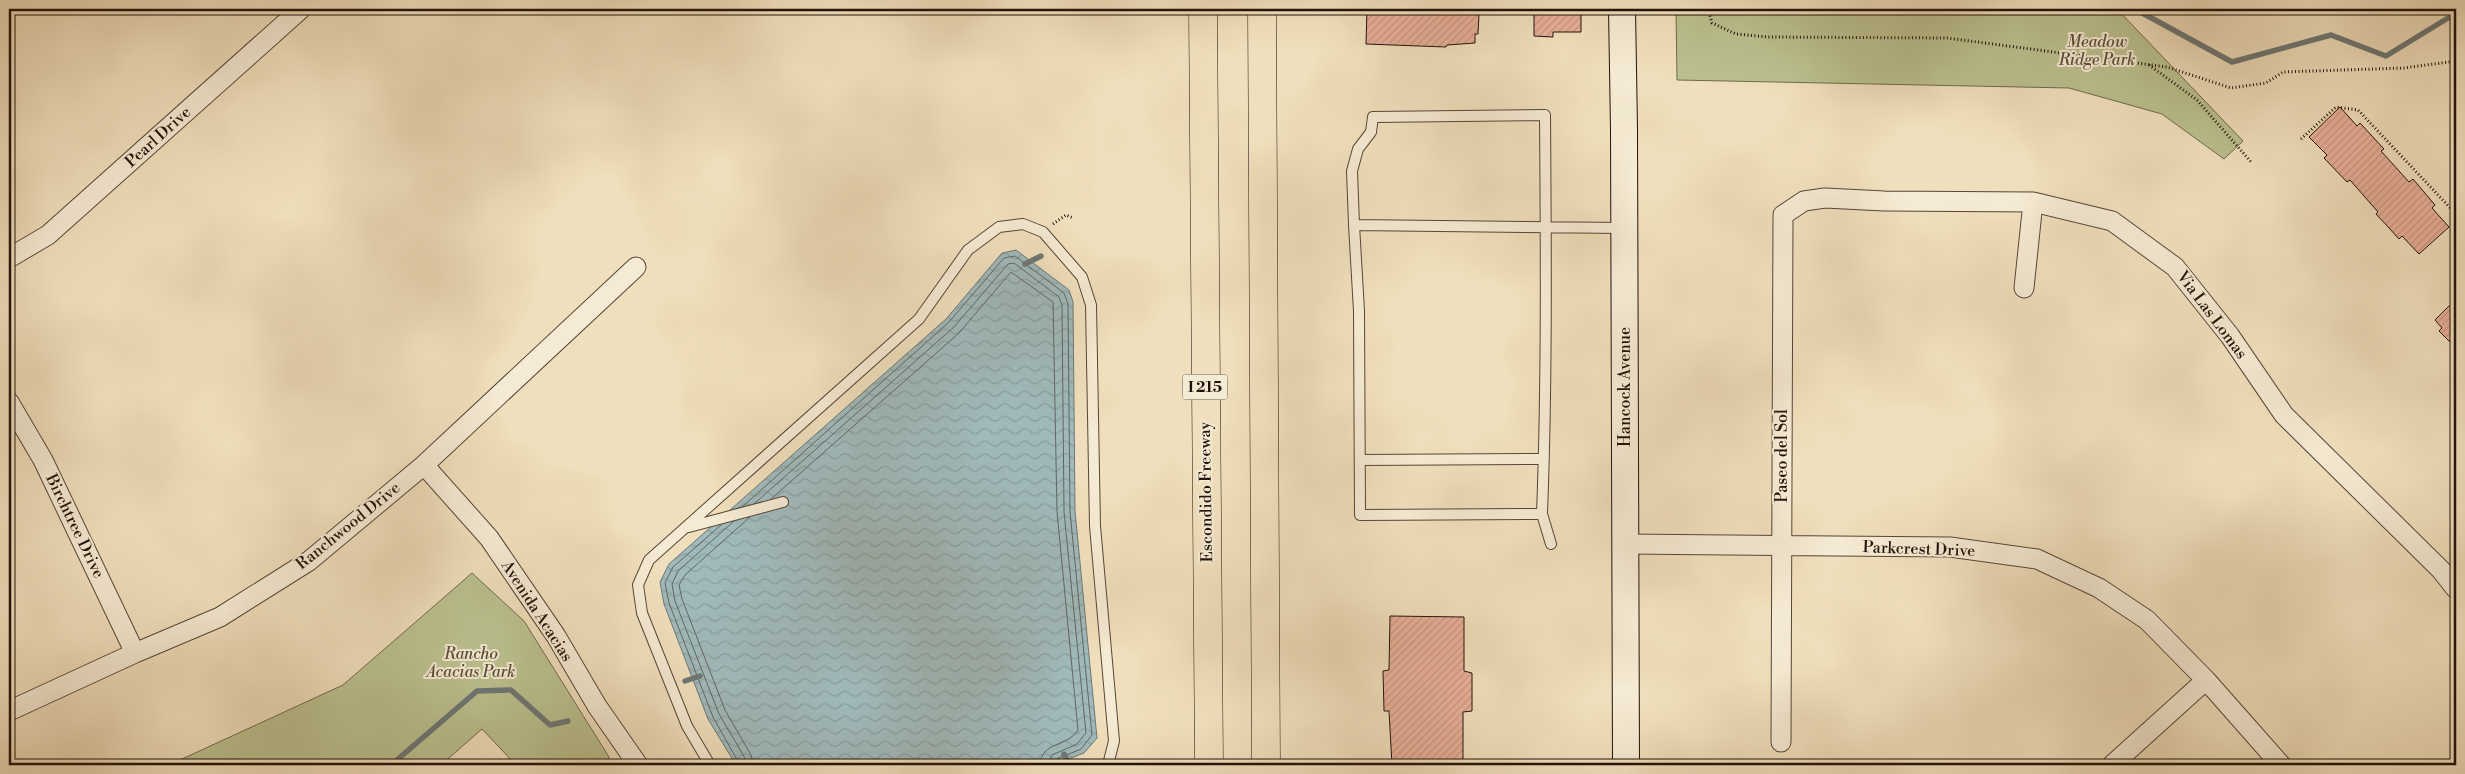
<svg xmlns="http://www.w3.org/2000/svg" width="2465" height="774" font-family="'Libre Bodoni',serif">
	<defs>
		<pattern id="water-waves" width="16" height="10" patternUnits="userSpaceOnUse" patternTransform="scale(1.25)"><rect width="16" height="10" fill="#a0babc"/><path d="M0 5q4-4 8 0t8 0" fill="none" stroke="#8a9fa0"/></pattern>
		<pattern id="building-hatch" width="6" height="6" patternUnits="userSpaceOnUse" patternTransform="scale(1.25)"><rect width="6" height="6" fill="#e8af98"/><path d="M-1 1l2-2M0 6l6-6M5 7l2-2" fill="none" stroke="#c79682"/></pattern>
	</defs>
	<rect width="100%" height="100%" fill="#f0dfbc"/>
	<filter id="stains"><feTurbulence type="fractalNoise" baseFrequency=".004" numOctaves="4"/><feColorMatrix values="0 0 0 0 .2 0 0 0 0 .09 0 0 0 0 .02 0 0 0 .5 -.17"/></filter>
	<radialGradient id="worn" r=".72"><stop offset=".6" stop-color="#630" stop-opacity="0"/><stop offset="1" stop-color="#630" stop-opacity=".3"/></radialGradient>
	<path fill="#bbc18f" stroke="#6e6a4c" d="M1676 9H2117L2243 141 2224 159 2162 114 2069 88 1677 80Z
		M472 573 524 621 609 757 607 765H516L482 729 441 765H169L343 685Z"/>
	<path fill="url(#water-waves)" stroke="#6e7775" d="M1016 250 1069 290 1073 302 1075 511 1097 738 1084 753 1054 765H736L708 719 664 604 660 582 669 564 946 319 1002 253Z"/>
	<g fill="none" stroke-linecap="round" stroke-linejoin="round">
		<path stroke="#616663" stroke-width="1" d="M771 499 959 333 1011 272 1053 302 1057 512 1078 730C1068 747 1041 741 1040 765
			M755 503 954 327 1008 264 1014 263 1059 297 1062 305 1064 512 1086 733 1077 744 1052 755 1048 765
			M742 507 949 322 1004 258 1015 256 1064 293 1068 304 1070 512 1092 735 1081 749 1057 759 1054 765
			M750 517 685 575 679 585 682 599 725 710 751 755 753 765
			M734 521 678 571 672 584 675 601 719 714 745 758 746 765
			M721 525 673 567 665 583 669 603 713 717 740 765"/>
		<path stroke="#6e7775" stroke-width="5.5" d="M2135 9 2232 62 2331 35 2386 56 2448 18H2456
			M1025 264 1041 256
			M685 681 700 676
			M1064 754 1069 765
			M391 765 477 691 511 690 550 725 568 721"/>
	</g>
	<path fill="url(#building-hatch)" stroke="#22130a" d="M1367 9H1475L1474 13 1479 14 1478 34H1475V43L1447 45 1446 47 1366 44Z
		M1534 9H1581V32H1553V37L1534 36Z
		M2340 107 2357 126 2360 123 2384 149 2381 151 2409 182 2413 179 2435 205 2432 208 2449 227 2419 254 2402 236 2399 239 2390 229 2376 214 2378 212 2350 180 2347 182 2324 158 2327 155 2309 137Z
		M2456 299V348L2439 331 2442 328 2435 320Z
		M1390 616 1464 617V671L1472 673V711L1463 712V765H1392L1389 711H1384L1383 671 1389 670Z"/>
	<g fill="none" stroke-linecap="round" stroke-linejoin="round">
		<g stroke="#564636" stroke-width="12">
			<path id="lane" d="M1354 225 1352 171 1358 149 1371 132 1373 117 1545 115C1546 248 1547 381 1542 514L1360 515 1359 311 1354 225 1624 228
				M1360 460 1544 459
				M1542 514 1551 544
				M689 527 783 502
				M710 765 687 726 642 613 638 585 649 560 919 319 968 250 999 227 1023 224 1043 232 1082 277 1091 305 1095 526 1114 741 1108 765"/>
		</g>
		<g stroke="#564636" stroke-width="21">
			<path id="street" d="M9 258 48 235 301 9
				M2024 288 2033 202
				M9 402 43 460 135 653
				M424 465 489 538 556 636 597 706 638 765
				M1626 544 1950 547 2037 559 2099 588 2147 620 2206 680 2281 765
				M9 711 135 653 220 617 309 561 424 465 636 267
				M1781 742 1783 215 1804 201 1825 198 1884 201 2033 202 2112 221 2175 267 2230 336 2284 415 2441 570 2456 589
				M2112 765 2206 680"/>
		</g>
		<g stroke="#22130a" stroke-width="28">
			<path id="secondary" d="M1622 9 1624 129 1626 765"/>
		</g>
		<g stroke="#22130a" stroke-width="29">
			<path id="highway" d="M1203 9 1209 765
				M1262 9 1266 765"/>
		</g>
		<path stroke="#22130a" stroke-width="3" stroke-dasharray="1 2.5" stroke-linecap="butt" d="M1708 9 1712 23 1736 34 1768 37 1947 38 2167 67 2231 88 2266 83 2283 72 2404 68 2456 61
			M2149 65 2197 100 2251 162
			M2301 139 2336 107 2358 110 2456 214
			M1053 224 1066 215 1073 218
			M2454 359 2456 361"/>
		<use href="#lane" stroke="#f5ead3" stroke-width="10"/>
		<use href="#street" stroke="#f5ead3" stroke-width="19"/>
		<use href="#secondary" stroke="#f5ead3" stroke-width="26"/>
		<use href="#highway" stroke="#f0dfbc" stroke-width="28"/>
	</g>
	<g text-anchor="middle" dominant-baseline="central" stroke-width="4" stroke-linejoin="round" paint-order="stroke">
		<rect fill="#f5ead3" stroke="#615446" stroke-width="1" x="1182.5" y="374.5" width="45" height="25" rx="4"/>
		<g font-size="15" font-weight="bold" fill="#22130a">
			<text x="1205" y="387">I 215</text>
		</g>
		<g font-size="16" font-style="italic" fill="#585039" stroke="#f5ead3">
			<text x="2097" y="42">Meadow<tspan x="2097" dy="18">Ridge Park</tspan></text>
			<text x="471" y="654">Rancho<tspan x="471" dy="18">Acacias Park</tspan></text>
		</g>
		<g font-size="16" fill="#22130a" stroke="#f5ead3">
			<text transform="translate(158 137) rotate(-42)">Pearl Drive</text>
			<text transform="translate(2212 315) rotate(53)">Via Las Lomas</text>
			<text transform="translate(1625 387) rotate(-90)">Hancock Avenue</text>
			<text transform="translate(1782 456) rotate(-90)">Paseo del Sol</text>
			<text transform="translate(1206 492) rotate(-91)">Escondido Freeway</text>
			<text transform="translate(75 526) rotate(64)">Birchtree Drive</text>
			<text transform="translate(348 526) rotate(-39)">Ranchwood Drive</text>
			<text transform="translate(1919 549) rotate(2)">Parkcrest Drive</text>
			<text transform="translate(537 611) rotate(57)">Avenida Acacias</text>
		</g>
	</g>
	<rect width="2465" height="774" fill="none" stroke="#f0dfbc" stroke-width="30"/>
	<rect x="10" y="10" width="2445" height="754" fill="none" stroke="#22130a" stroke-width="2.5"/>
	<rect x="15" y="15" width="2435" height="744" fill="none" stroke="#22130a"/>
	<rect width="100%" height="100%" filter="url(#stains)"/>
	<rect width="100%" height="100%" fill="url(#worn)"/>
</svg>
